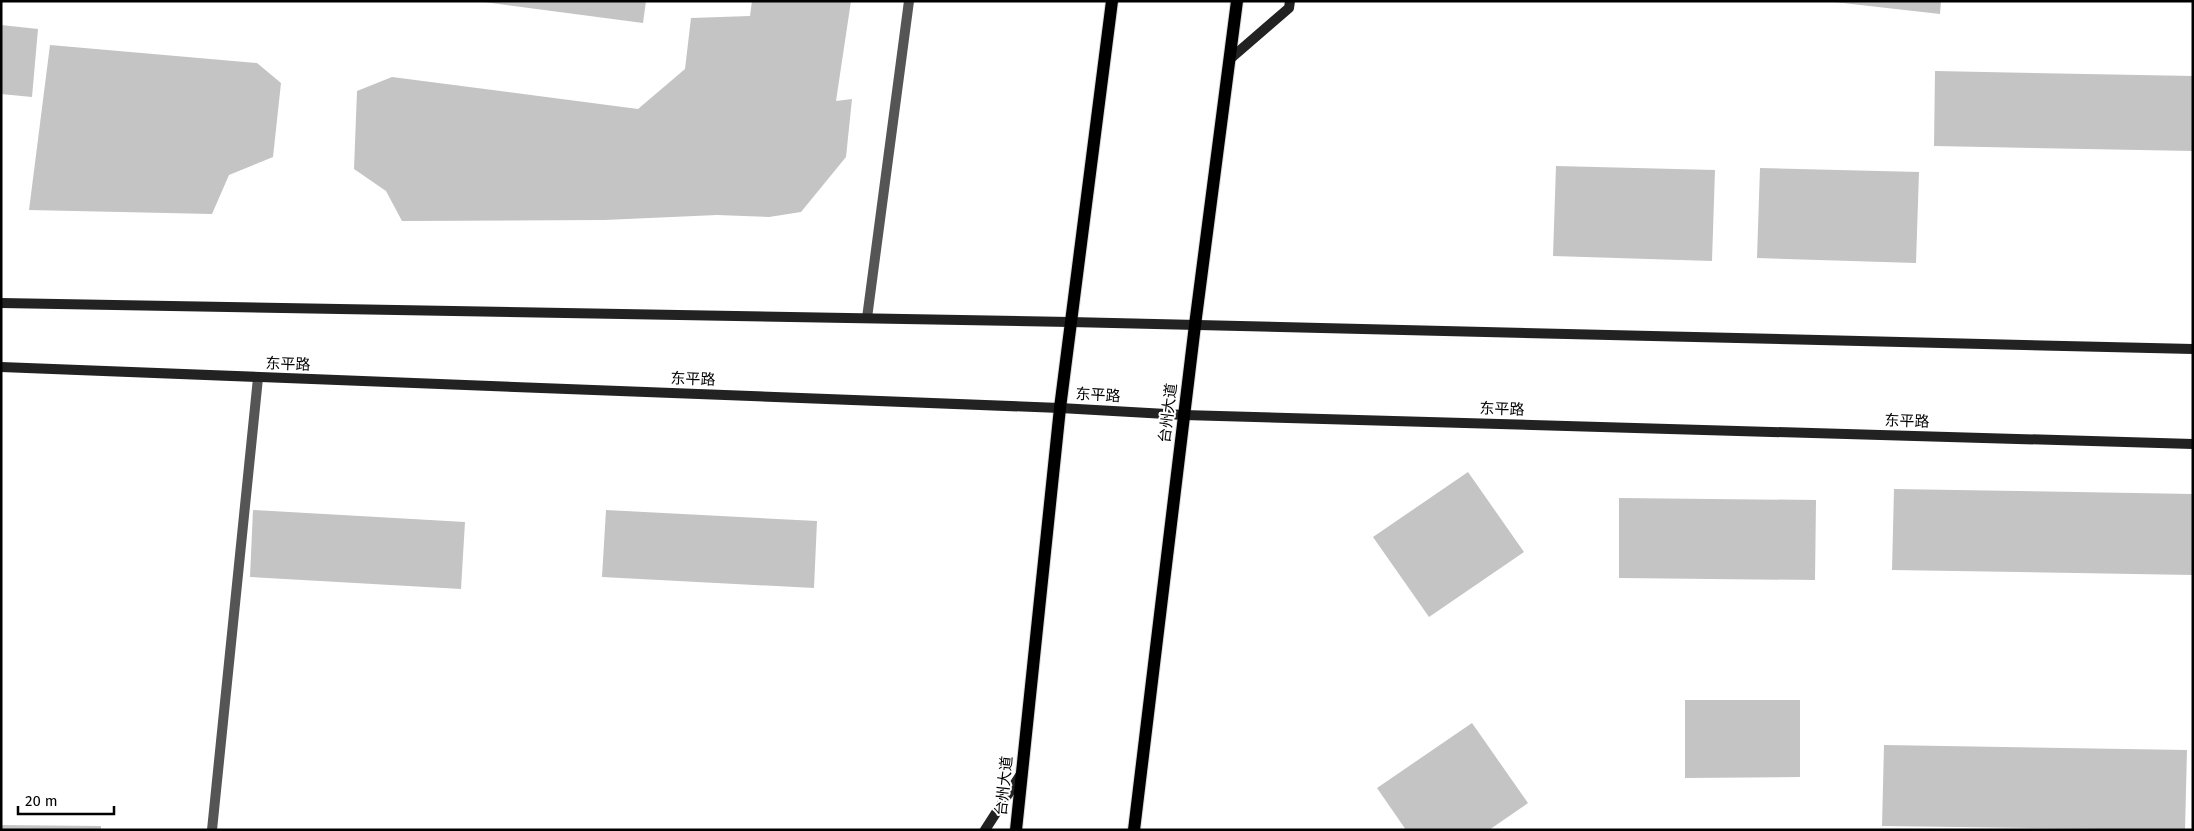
<svg xmlns="http://www.w3.org/2000/svg" width="2194" height="831" font-family="'Fira Sans','Noto Sans SC',sans-serif">
	<rect width="100%" height="100%" fill="#fff"/>
	<path fill="#c4c4c4" d="M476 1H646L643 23Z
		M752 1H851L836 101 852 99 846 157 801 212 769 217 717 215 604 220 402 221 386 191 354 169 357 91 392 77 638 109 685 69 691 18 750 16Z
		M1825 1H1941L1940 14Z
		M1 25 38 29 32 97 1 94Z
		M50 45 257 63 281 83 273 157 229 175 212 214 29 210Z
		M1935 71 2193 76V151L1934 146Z
		M1556 166 1715 170 1712 261 1553 256Z
		M1760 168 1919 172 1916 263 1757 258Z
		M1468 472 1524 552 1429 617 1373 537Z
		M1894 489 2193 494V575L1892 570Z
		M1619 498 1816 500 1815 580 1619 578Z
		M253 510 465 522 461 589 250 577Z
		M606 510 817 521 814 588 602 577Z
		M1685 700H1800V777L1685 778Z
		M1472 723 1528 803 1489 830H1406L1377 788Z
		M1884 745 2187 750 2185 830 1882 826Z
		M1 825 101 826V830H1Z"/>
	<g fill="none" stroke-linecap="round" stroke-linejoin="round">
		<g stroke="#dbdbdb" stroke-width="14">
			<path id="primary" d="M1016 830 1060 408 1112 1
				M1134 830 1195 325 1237 1"/>
		</g>
		<path stroke="#555" stroke-width="10" d="M867 318 909 1
			M212 830 258 378"/>
		<path stroke="#222" stroke-width="10" d="M1230 59 1289 8 1290 1
			M1 303 1070 322 2193 349
			M1 367 1060 408 1184 415 2193 444
			M985 830 1021 774"/>
		<use href="#primary" stroke="#000" stroke-width="12"/>
	</g>
	<g text-anchor="middle" dominant-baseline="central" stroke-width="4" stroke-linejoin="round" paint-order="stroke">
		<g font-size="15" fill="#000" stroke="#fff">
			<text transform="translate(288 364) rotate(2)">东平路</text>
			<text transform="translate(693 379) rotate(2)">东平路</text>
			<text transform="translate(1098 395) rotate(3)">东平路</text>
			<text transform="translate(1502 409) rotate(2)">东平路</text>
			<text transform="translate(1168 413) rotate(-83)">台州大道</text>
			<text transform="translate(1907 421) rotate(2)">东平路</text>
			<text transform="translate(1004 786) rotate(-84)">台州大道</text>
		</g>
	</g>
	<rect width="2194" height="831" fill="none" stroke="#000000" stroke-width="5"/>
	<path d="M18 806v8h96v-8" fill="none" stroke="#000000" stroke-width="2.5"/>
	<text x="25" y="806" font-size="15" fill="#000000" stroke="#ffffff" stroke-width="4" paint-order="stroke">20 m</text>
</svg>
